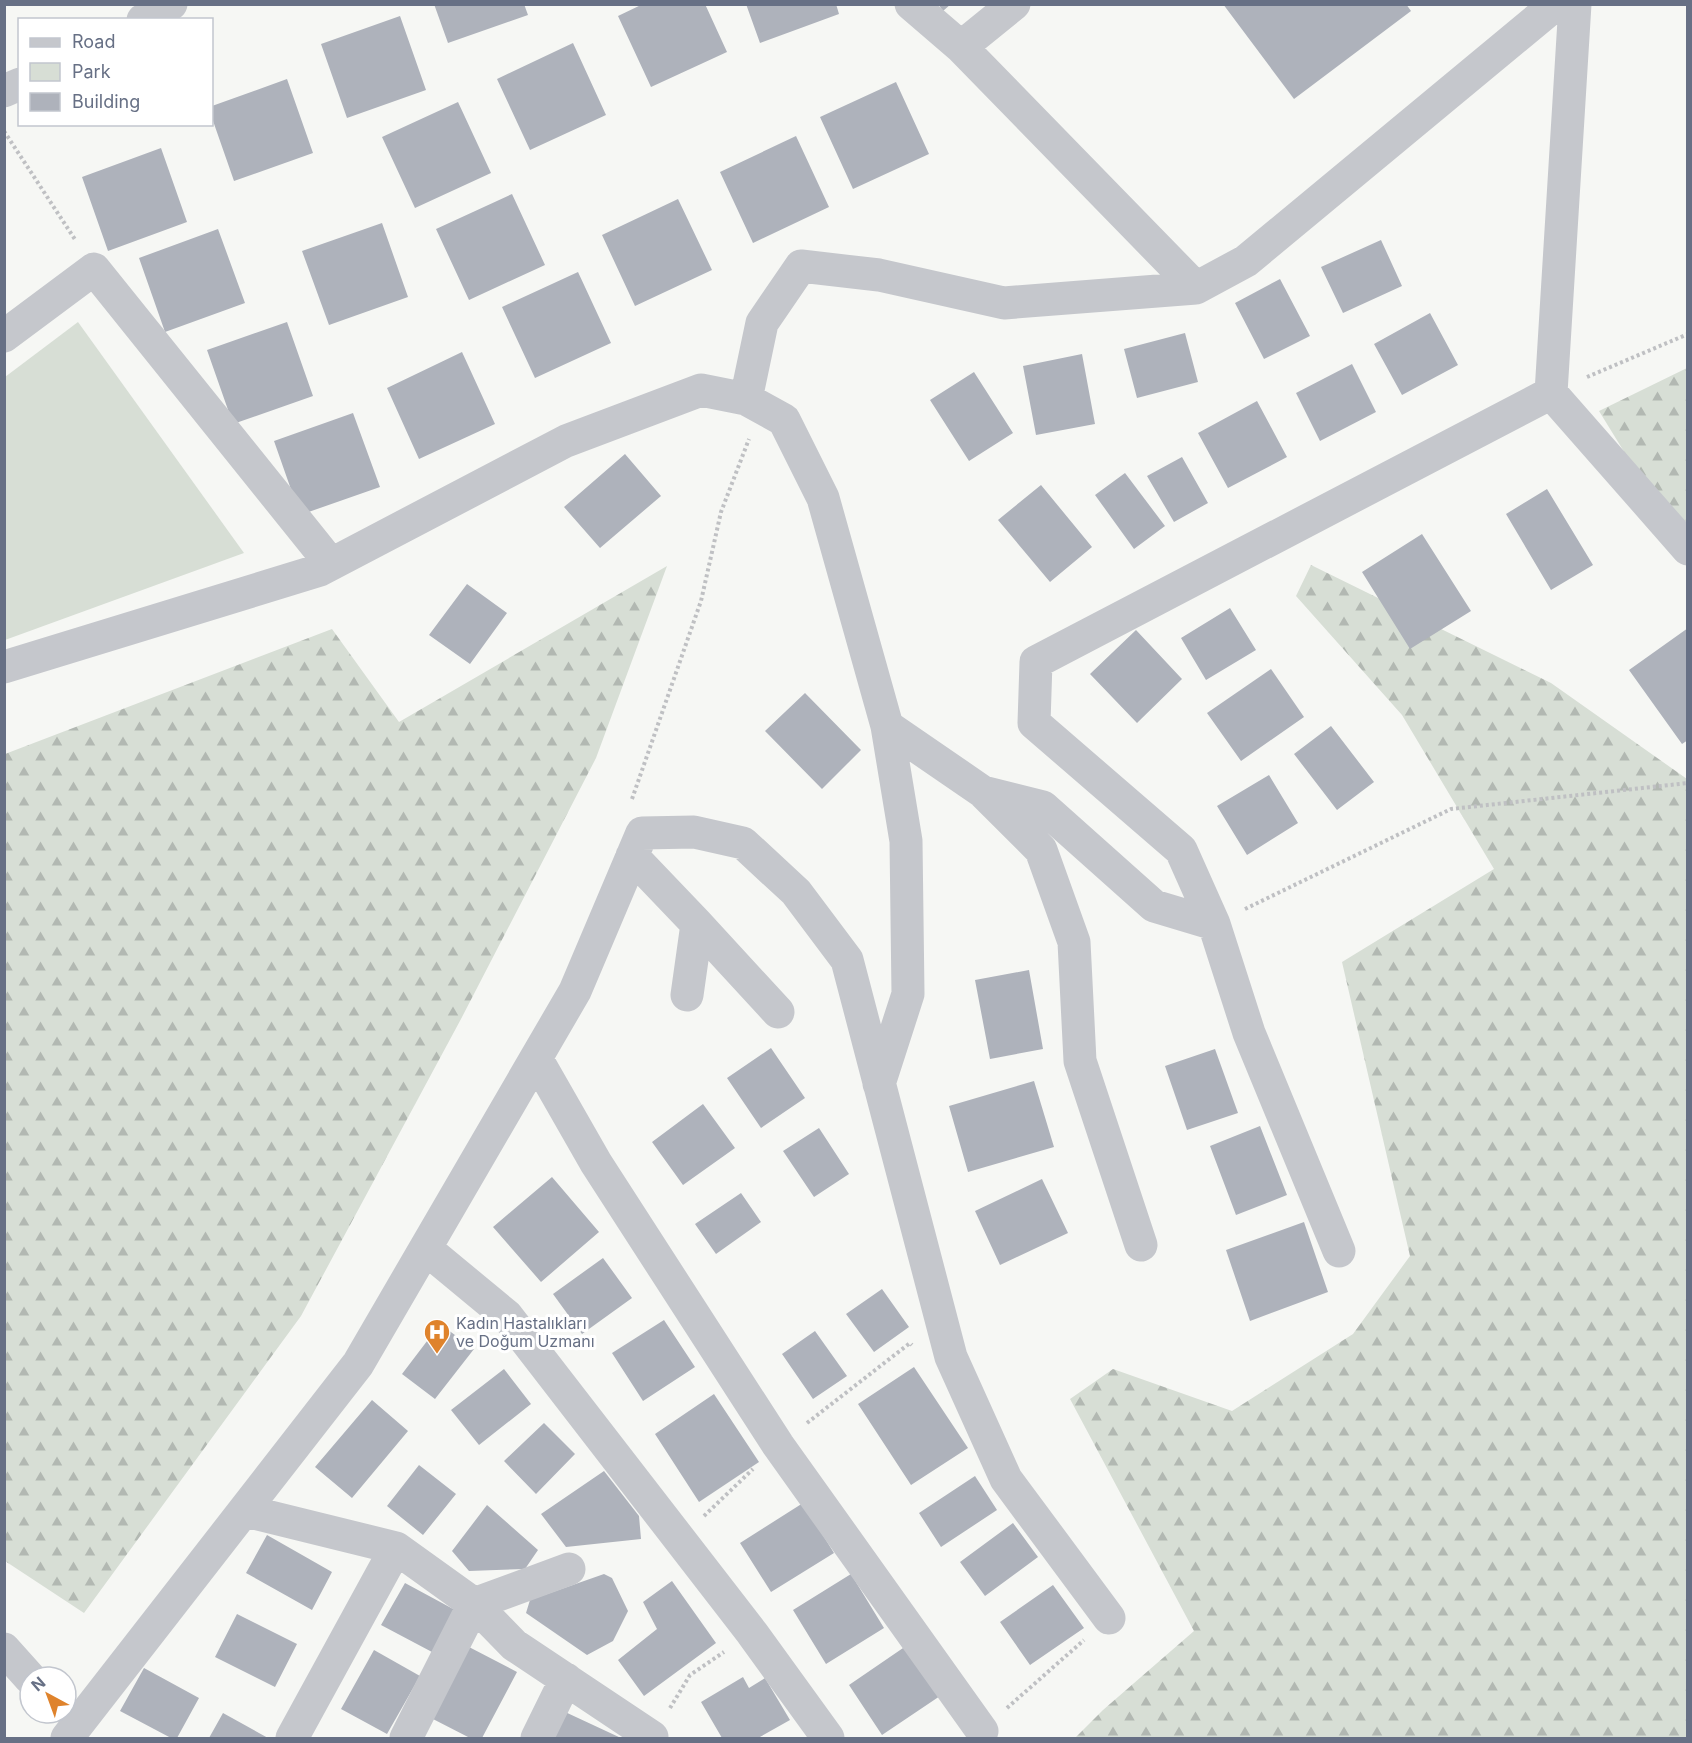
<svg xmlns="http://www.w3.org/2000/svg" width="1692" height="1743" font-family="Inter,sans-serif">
	<defs>
		<pattern id="forest-firs" width="22" height="20" patternUnits="userSpaceOnUse" patternTransform="scale(1.5)"><rect width="22" height="20" fill="#d7ded5"/><path d="M5 1l3.5 6h-7zM16 11l3.5 6h-7z" fill="#b2b8b2"/></pattern>
	</defs>
	<rect width="100%" height="100%" fill="#f6f7f4"/>
	<path fill="#d7ded5" d="M78 322 244 553 5 640V377Z"/>
	<path fill="url(#forest-firs)" d="M1687 368V554L1599 411Z
		M1311 565 1551 683 1687 779V1738H1075L1103 1710 1194 1631 1070 1399 1113 1369 1232 1411 1353 1334 1410 1256 1342 962 1494 869 1402 715 1296 596Z
		M667 566 596 758 461 1019 301 1316 84 1613 5 1561V754L332 629 399 722Z"/>
	<path fill="#aeb2bb" d="M434 4H524L528 15 448 43Z
		M643 4H705L727 52 651 87 618 16Z
		M746 4H836L839 14 760 43Z
		M938 4H951L943 11Z
		M1223 4H1406L1411 11 1294 99Z
		M400 16 426 90 347 118 321 44Z
		M573 43 606 115 530 150 497 79Z
		M287 79 313 153 234 181 212 118V106Z
		M896 82 929 154 853 189 820 117Z
		M458 102 491 173 415 208 382 137Z
		M796 136 829 207 753 243 720 172Z
		M161 148 187 222 108 251 82 177Z
		M512 194 545 265 469 300 436 229Z
		M678 199 712 270 635 306 602 235Z
		M382 223 408 297 329 325 302 251Z
		M218 229 245 303 165 332 139 258Z
		M1381 240 1402 286 1343 313 1321 267Z
		M578 272 611 343 535 378 502 307Z
		M1280 279 1310 336 1264 359 1235 303Z
		M1430 313 1458 365 1402 395 1374 344Z
		M287 322 313 396 233 424 207 350Z
		M1185 333 1198 382 1137 398 1124 349Z
		M462 352 495 424 419 459 387 388Z
		M1082 354 1095 424 1036 435 1023 366Z
		M1352 364 1376 412 1320 441 1296 393Z
		M974 372 1013 433 969 461 930 400Z
		M1257 401 1287 457 1228 488 1198 433Z
		M353 413 380 487 300 515 274 441Z
		M625 454 661 496 600 548 564 507Z
		M1182 457 1208 503 1174 522 1147 476Z
		M1125 473 1165 526 1134 549 1095 495Z
		M1041 485 1092 547 1050 582 998 520Z
		M1547 489 1593 565 1551 590 1506 514Z
		M1422 534 1471 611 1410 649 1362 572Z
		M467 584 507 613 470 664 429 635Z
		M1230 608 1256 650 1206 680 1181 638Z
		M1688 628V740L1682 744 1629 670Z
		M1136 630 1182 679 1137 723 1090 674Z
		M1271 669 1304 717 1241 761 1207 713Z
		M805 693 861 750 822 789 765 731Z
		M1331 726 1374 782 1337 810 1294 754Z
		M1269 775 1298 823 1247 855 1217 806Z
		M1029 970 1043 1049 990 1059 975 980Z
		M771 1048 805 1098 761 1128 727 1078Z
		M1215 1049 1238 1113 1187 1130 1165 1066Z
		M1034 1081 1054 1147 968 1172 949 1106Z
		M703 1104 735 1148 683 1185 652 1142Z
		M1260 1126 1287 1195 1236 1215 1210 1146Z
		M819 1128 849 1174 814 1197 783 1151Z
		M552 1177 599 1232 541 1282 493 1227Z
		M1042 1179 1068 1233 1000 1265 975 1211Z
		M741 1193 761 1222 716 1254 695 1224Z
		M1304 1222 1328 1292 1250 1321 1226 1250Z
		M603 1258 632 1298 582 1334 553 1294Z
		M882 1289 909 1327 874 1352 846 1314Z
		M664 1320 695 1367 643 1401 612 1353Z
		M440 1324 474 1349 435 1399 402 1374Z
		M815 1331 847 1376 813 1399 782 1354Z
		M914 1367 968 1448 911 1485 858 1404Z
		M504 1369 531 1404 479 1445 451 1410Z
		M714 1394 759 1462 699 1502 655 1434Z
		M372 1400 408 1431 352 1498 315 1467Z
		M544 1423 575 1454 536 1494 504 1461Z
		M419 1465 456 1494 423 1535 387 1506Z
		M604 1471 639 1516 641 1539 566 1547 541 1514Z
		M975 1476 997 1510 941 1547 919 1513Z
		M803 1503 834 1553 771 1592 740 1543Z
		M487 1505 538 1550 525 1569 469 1571 452 1551Z
		M1013 1523 1038 1557 985 1596 960 1562Z
		M267 1535 332 1572 312 1610 246 1573Z
		M604 1574 612 1578 628 1611 613 1641 587 1655 526 1613 530 1600Z
		M851 1574 884 1628 826 1664 793 1610Z
		M672 1581 716 1643 644 1696 618 1660 657 1629 643 1602Z
		M405 1583 455 1610 432 1652 381 1625Z
		M1053 1585 1084 1628 1030 1665 1000 1622Z
		M237 1614 297 1644 275 1687 215 1657Z
		M906 1646 940 1696 882 1735 849 1685Z
		M469 1647 517 1672 482 1738H470L431 1718Z
		M374 1650 420 1676 387 1734 341 1709Z
		M144 1668 199 1698 177 1738H171L120 1711Z
		M743 1677 749 1688 765 1678 790 1720 758 1738H722L701 1702Z
		M563 1711 621 1738H550Z
		M223 1713 268 1738H209Z"/>
	<g fill="none" stroke-linecap="round" stroke-linejoin="round">
		<path stroke="#bfc0c3" stroke-width="4" stroke-dasharray="3 3" stroke-linecap="butt" d="M4 131 76 241
			M1587 377 1688 334
			M632 799 701 601 721 512 749 439
			M1245 909 1451 809 1688 783
			M807 1423 910 1343 912 1345
			M704 1516 753 1469
			M670 1708 690 1675 724 1652
			M1007 1708 1084 1640"/>
		<path stroke="#c5c7cc" stroke-width="33" d="M911 4 961 47
			M1014 4 961 47 1196 288
			M143 20 171 4
			M4 91 20 84
			M4 336 94 269 331 564
			M1551 393 1688 549
			M746 399 762 323 801 266 879 275 1004 303 1196 288 1246 261 1556 4
			M4 667 320 570 566 441 701 390 746 399 784 420 823 498 887 726 906 841 908 994 879 1084
			M887 726 983 792 1041 850 1074 942 1080 1061 1141 1245
			M983 792 1043 807 1154 906 1214 924 1249 1033 1339 1251
			M632 856 697 924 687 995
			M697 924 778 1012
			M1214 924 1181 850 1034 723 1036 662 1551 393 1575 4
			M536 1058 596 1163 778 1445 982 1731
			M426 1249 507 1316 752 1633 828 1738
			M246 1511 396 1548 474 1604 514 1645 652 1737
			M4 1649 30 1678
			M67 1738 358 1364 575 991 642 833 694 832 743 843 796 892 847 960 951 1357 1006 1479 1109 1618
			M292 1738 396 1548
			M406 1738 474 1604 569 1569
			M537 1738 566 1679"/>
	</g>
	<defs>
		<g id="hospital-pin" transform="scale(1.35)"><path d="M0 17L-7.5 6A9.5 9.5 0 1 1 7.5 6Z" fill="#df832c" stroke="#fff"/><path d="M-5-5h3v3.5h4V-5h3V5h-3V1.5h-4V5h-3Z" fill="#fff"/></g>
	</defs>
	<g fill-rule="evenodd">
		<use href="#hospital-pin" x="437" y="1332"/>
	</g>
	<g text-anchor="middle" dominant-baseline="central" stroke-width="6" stroke-linejoin="round" paint-order="stroke">
		<g font-size="16" fill="#677085" stroke="#fff" text-anchor="start">
			<text x="456" y="1323">Kadın Hastalıkları<tspan x="456" dy="18">ve Doğum Uzmanı</tspan></text>
		</g>
	</g>
	<rect width="1692" height="1743" fill="none" stroke="#677085" stroke-width="12"/>
	<rect x="18" y="18" width="195" height="108" fill="#ffffff" stroke="#c2c6ce" stroke-width="1.5"/>
	<rect x="30" y="38" width="30" height="9" fill="#c5c7cc" stroke="#c2c6ce" stroke-width="1.5"/>
	<text x="72" y="48" font-size="18" fill="#677085">Road</text>
	<rect x="30" y="63" width="30" height="18" fill="#d7ded5" stroke="#c2c6ce" stroke-width="1.5"/>
	<text x="72" y="78" font-size="18" fill="#677085">Park</text>
	<rect x="30" y="93" width="30" height="18" fill="#aeb2bb" stroke="#c2c6ce" stroke-width="1.5"/>
	<text x="72" y="108" font-size="18" fill="#677085">Building</text>
	<g transform="translate(48 1695) rotate(319)"><circle r="28" fill="#ffffff" stroke="#c2c6ce" stroke-width="1.5"/>
	<path d="M0-4.5L10 22L0 15L-10 22Z" fill="#df832c"/>
	<text y="-9" font-size="16" font-weight="bold" text-anchor="middle" fill="#677085">N</text>
	</g>
</svg>
